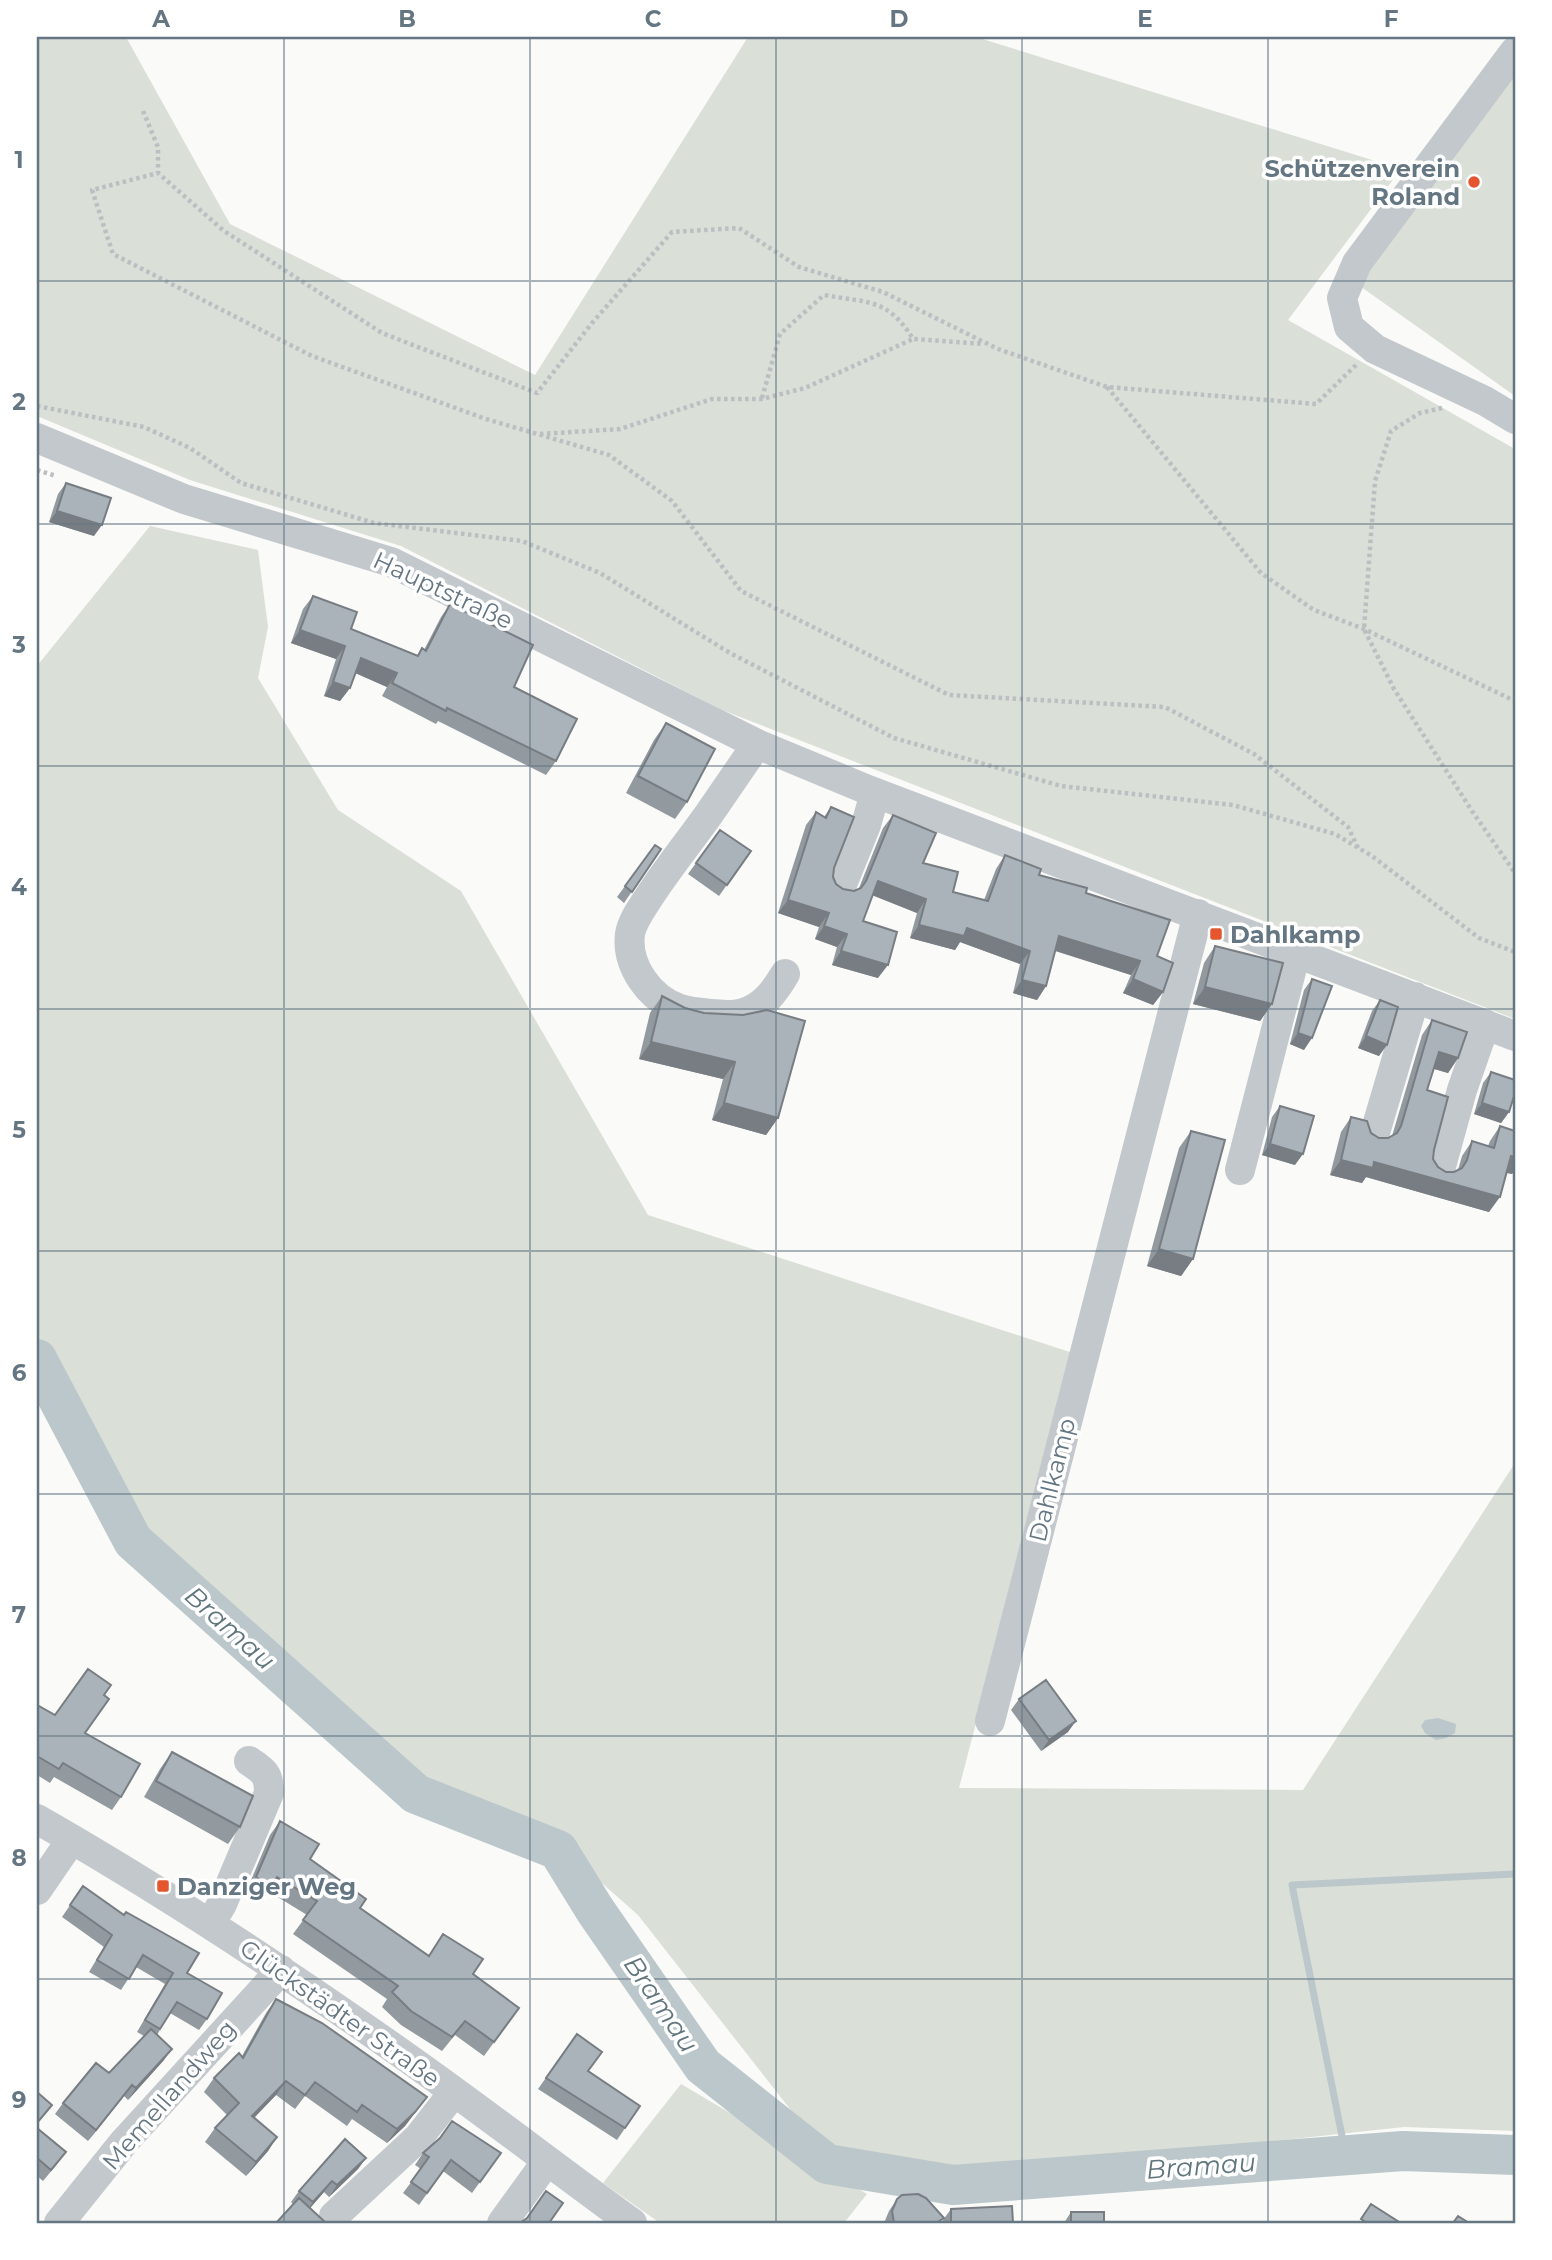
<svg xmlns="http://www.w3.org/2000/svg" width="1552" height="2260" font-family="Montserrat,sans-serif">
	<rect width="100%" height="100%" fill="#fafaf8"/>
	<path fill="#dadfd7" d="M37 37H126L230 224 535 375 748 37H976L1401 169 1288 320 1515 449V1019L722 710 401 546 190 480 37 416Z
		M1515 70V396L1357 284Z
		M150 526 258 550 268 627 258 678 338 810 461 891 648 1215 1073 1353 959 1788 1303 1790 1515 1463V2131L1404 2127 955 2176 830 2160 638 1915 561 1847 418 1790 136 1538 37 1346V666Z
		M681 2084 867 2194 844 2223H660L603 2183Z"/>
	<path fill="#bbc7cb" d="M1438 1718 1456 1724 1455 1733 1446 1738 1436 1740 1425 1733 1421 1726 1425 1720Z"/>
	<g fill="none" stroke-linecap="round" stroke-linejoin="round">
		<path stroke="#bbc7cb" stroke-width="7" d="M1346 2156 1292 1885 1515 1874"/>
		<path stroke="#bbc7cb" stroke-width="40" d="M37 1359 133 1541 416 1794 558 1850 595 1910 703 2066 827 2164 953 2185 1403 2151 1515 2155"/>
		<path stroke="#bbbfc2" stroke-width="4.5" stroke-dasharray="3.5 3.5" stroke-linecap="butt" d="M143 111 158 147V173
			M1356 365 1316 404 1107 387 998 349 883 292 799 267 739 228 672 232 592 323 537 393 382 333 224 231 158 173 92 190 113 254 312 356 486 419 609 455 672 501 741 591 949 695 1165 707 1254 754 1348 827 1358 848
			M1107 387 1261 573 1314 610 1364 629 1515 701
			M762 398 780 334 824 295C868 303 888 298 913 339L984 344
			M37 406 144 427 190 448 241 483 374 523 522 541 600 573 730 653 894 738 1061 786 1233 805 1335 834 1372 856 1479 938 1515 952
			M1442 408 1420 413 1391 431 1375 481 1364 629 1394 689 1472 811 1515 873
			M540 434 620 429 712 399H762L805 388 913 339
			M37 470 56 476"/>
		<path stroke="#c3c8cc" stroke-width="30" d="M1515 51 1357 263 1342 298 1349 327 1375 349 1485 401 1515 419
			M37 438 184 499 391 562 757 744 868 790 1515 1036
			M757 744C741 767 725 791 709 814 689 842 668 868 649 897 642 908 632 921 630 934 626 966 650 999 680 1009 689 1012 701 1013 711 1014 721 1015 733 1016 743 1013 763 1008 775 991 785 974
			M841 887 866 825 875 793
			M1374 1136 1415 997
			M1240 1170 1296 952
			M1440 1170 1462 1090 1485 1024
			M990 1721 1198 914
			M37 1819C163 1891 283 1970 402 2054 480 2109 555 2167 632 2223
			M37 1890 72 1839
			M210 1924 222 1904 269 1793C269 1774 264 1771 249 1761
			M334 2216 418 2138 454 2092
			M59 2223 124 2142 281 1970
			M502 2223 547 2161"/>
	</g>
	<path fill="#929a9f" d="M66 483 94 536 49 522 58 494Z
		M313 596 351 629 417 656 422 648 424 650 441 617 450 604 514 687 556 761 546 775 438 721 436 724 382 696 387 687 355 673 350 688 340 701 324 696 336 659 291 643 303 609Z
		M666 723 687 802 675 819 626 793 654 740Z
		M831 807 834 868 833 877 836 884 843 889 854 891 859 888 883 828 893 815 923 863 953 892 984 900 996 869 1005 855 1039 875 1086 893 1157 956 1163 992 1153 1005 1123 993 1131 975 1055 951 1046 986 1037 1000 1013 993 1020 964 960 942 955 950 910 938 917 913 873 895 863 921 878 978 832 965 837 947 815 939 819 927 778 913 806 825 816 812 824 817Z
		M720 830 751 851 719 896 688 874Z
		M655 845 661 849 624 903 617 897Z
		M1215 946 1272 1004 1260 1021 1193 1004 1204 963Z
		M1312 979 1304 1050 1290 1044 1304 990Z
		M662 996 685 1008 704 1013 778 1118 766 1135 712 1120 723 1079 639 1059 650 1013Z
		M1380 1000 1379 1056 1358 1048 1372 1011Z
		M1432 1020 1458 1058 1448 1073 1434 1069 1427 1090 1434 1150 1433 1159 1438 1167 1446 1172H1454L1458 1170 1462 1156 1472 1141 1488 1146 1490 1141 1500 1126 1515 1131V1170L1512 1174 1506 1173 1489 1212 1366 1177 1362 1183 1330 1175 1341 1132 1351 1117 1379 1138H1388L1392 1136 1422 1035Z
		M1491 1072 1509 1112 1501 1123 1474 1114 1483 1083Z
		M1280 1106 1295 1165 1262 1155 1272 1117Z
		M1191 1131 1193 1259 1181 1276 1147 1266 1179 1148Z
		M104 1695 85 1733 121 1797 112 1810 54 1777 50 1783 37 1775V1705L55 1715Z
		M1019 1699 1068 1732 1041 1751 1011 1710Z
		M172 1752 240 1827 228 1844 144 1797 160 1769Z
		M280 1821 310 1859 360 1908 428 1956 473 1974 519 2008 484 2056 455 2035 442 2051 401 2025 382 2007 387 1999 293 1934 307 1915 268 1891 261 1901 246 1892 270 1835Z
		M83 1886 187 1973 207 2019 199 2030 170 2013 157 2035 164 2060 128 2100 124 2096 88 2141 55 2114 63 2103 109 2073 144 2036 137 2032 165 1984 136 1967 121 1990 89 1972 104 1947 62 1917Z
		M276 1999 427 2097 405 2126 387 2143 352 2119 347 2126 305 2096 295 2109 276 2095 254 2118 277 2137 268 2151 246 2176 205 2142 215 2128 227 2115 204 2092 214 2078 242 2056 266 2013Z
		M577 2034 589 2071 640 2106 617 2140 538 2089Z
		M37 2128 58 2163 43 2181 37 2176Z
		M423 2153H501L472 2193 443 2171 419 2205 403 2193 421 2169 415 2165Z
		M366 2158 358 2169 329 2197 324 2192 310 2208 293 2204 291 2202 299 2191Z
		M897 2199 940 2223H884L889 2211Z
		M951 2209 1013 2223H943V2220Z
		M1071 2212 1104 2223H1064Z"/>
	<path fill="#777d82" d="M57 511 102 525 94 536 49 522Z
		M300 630 345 646 336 659 291 643Z
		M361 658 397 673 387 687 351 671Z
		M333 682 350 688 340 701 324 696Z
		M878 881 926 899 917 913 869 894Z
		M788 900 829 913 819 927 778 913Z
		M919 925 967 928 1030 951 1020 964 960 942 955 950 910 938Z
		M824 926 847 934 837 947 815 939Z
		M1059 936 1140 961 1131 975 1050 949Z
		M841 951 888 965 878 978 832 965Z
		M1133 979 1163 992 1153 1005 1123 993Z
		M1022 980 1046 986 1037 1000 1013 993Z
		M1205 987 1272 1004 1260 1021 1193 1004Z
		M1298 1033 1312 1038 1304 1050 1290 1044Z
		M1366 1036 1387 1045 1379 1056 1358 1048Z
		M651 1042 735 1062 723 1079 639 1059Z
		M1439 1052 1458 1058 1448 1073 1428 1067Z
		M724 1103 778 1118 766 1135 712 1120Z
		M1482 1103 1509 1112 1501 1123 1474 1114Z
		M1270 1144 1303 1154 1295 1165 1262 1155Z
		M1511 1156 1515 1157V1170L1512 1174 1501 1171Z
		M1341 1160 1374 1162 1500 1197 1489 1212 1366 1177 1362 1183 1330 1175Z
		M1159 1249 1193 1259 1181 1276 1147 1266Z
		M1076 1721 1068 1732 1041 1751 1049 1740Z
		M172 2049 164 2060 128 2100 136 2088Z
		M286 2081 276 2095 242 2130 252 2116Z
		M132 2085 124 2096 88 2141 96 2130Z
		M427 2097 405 2126 387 2143 397 2129Z
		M277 2137 268 2151 246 2176 256 2162Z
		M366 2158 358 2169 329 2197 337 2185Z
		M332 2181 324 2192 305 2214 313 2202Z"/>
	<path fill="#aab3b9" stroke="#777d82" stroke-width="2" d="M66 483 111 498 102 525 57 511Z
		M313 596 357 612 351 629 418 656 422 648 426 651 450 604 533 645 514 687 577 719 556 761 447 708 446 711 392 683 397 673 361 658 350 688 333 682 345 646 300 630Z
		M666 723 715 749 687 802 638 776Z
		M831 807 854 817 834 868 833 877 836 884 843 889 854 891 861 888 866 881 893 815 936 833 923 863 958 872 953 892 988 901 1005 855 1041 869 1039 875 1087 888 1086 893 1170 920 1157 956 1173 963 1163 992 1133 979 1140 961 1059 936 1046 986 1022 980 1030 951 967 928 964 936 919 925 926 899 878 881 863 921 897 932 888 965 841 951 847 934 824 926 829 913 788 900 816 812 826 818Z
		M720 830 751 851 727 885 696 863Z
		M655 845 661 849 632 892 625 886Z
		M1215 946 1283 963 1272 1004 1205 987Z
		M1312 979 1332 986 1312 1038 1298 1033Z
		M662 996 685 1008 704 1013 743 1015 767 1010 805 1021 778 1118 724 1103 735 1062 651 1042Z
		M1380 1000 1398 1007 1387 1045 1366 1036Z
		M1432 1020 1467 1032 1458 1058 1439 1052 1427 1090 1448 1097 1434 1150 1433 1159 1438 1167 1446 1172H1454L1462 1168 1467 1160 1472 1141 1494 1148 1500 1126 1515 1131V1157L1511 1156 1500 1197 1374 1162 1373 1168 1341 1160 1351 1117 1367 1121 1371 1133 1379 1138H1388L1397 1133 1401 1126Z
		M1491 1072 1515 1080V1093L1509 1112 1482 1103Z
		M1280 1106 1314 1116 1303 1154 1270 1144Z
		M1191 1131 1225 1140 1193 1259 1159 1249Z
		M88 1669 111 1685 104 1695 109 1699 85 1733 140 1764 121 1797 63 1763 59 1769 37 1756V1705L55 1715Z
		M1046 1680 1076 1721 1049 1740 1019 1699Z
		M172 1752 253 1796 240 1827 156 1781Z
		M280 1821 319 1844 310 1859 366 1899 360 1908 429 1956 443 1934 483 1959 473 1974 519 2008 494 2042 465 2021 452 2037 411 2011 392 1992 398 1986 303 1920 317 1901 277 1877 271 1887 256 1877Z
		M83 1886 124 1915 126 1912 199 1953 187 1973 222 1993 207 2019 177 2002 160 2029 145 2020 173 1973 143 1955 129 1979 97 1960 112 1935 70 1905Z
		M276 1999 322 2023 427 2097 415 2112 397 2129 362 2105 357 2112 315 2082 305 2095 286 2081 252 2116 277 2137 256 2162 215 2128 239 2103 214 2078 239 2053 243 2058Z
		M151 2029 172 2049 136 2088 132 2085 96 2130 63 2103 96 2063 109 2073Z
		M577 2034 602 2052 588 2071 640 2106 625 2128 546 2078Z
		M37 2092 52 2105 37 2123Z
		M452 2121 501 2153 480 2182 451 2160 427 2193 411 2182 429 2157 423 2153 440 2138Z
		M37 2128 66 2152 51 2170 37 2158Z
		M345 2139 366 2158 337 2185 332 2181 313 2202 299 2191Z
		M546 2191 563 2203 549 2223H520L527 2218Z
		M918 2194 926 2198 944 2218 936 2223H894L892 2211 897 2199 902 2195Z
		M299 2198 325 2222 324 2223H276Z
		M1371 2204 1399 2222 1398 2223H1367L1361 2219Z
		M1012 2206 1013 2223H951V2209Z
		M1071 2212H1104V2223H1071Z
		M1458 2216 1469 2223H1453Z"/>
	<path fill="none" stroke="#657683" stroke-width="2" stroke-opacity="0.55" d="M284 37V2223M530 37V2223M776 37V2223M1022 37V2223M1268 37V2223M37 281H1515M37 524H1515M37 766H1515M37 1009H1515M37 1251H1515M37 1494H1515M37 1736H1515M37 1979H1515"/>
	<g fill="#e4572e" stroke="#fff" stroke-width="2.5">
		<circle cx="1474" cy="182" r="7"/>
		<rect x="1209" y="927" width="14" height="14" rx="3.5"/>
		<rect x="156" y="1879" width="14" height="14" rx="3.5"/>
	</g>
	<g text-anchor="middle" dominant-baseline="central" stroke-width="7" stroke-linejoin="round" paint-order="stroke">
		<g font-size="24" font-weight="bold" fill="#657683" stroke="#fff" text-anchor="start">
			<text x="1460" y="168" text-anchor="end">Schützenverein<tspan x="1460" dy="28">Roland</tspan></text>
			<text x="1230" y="934">Dahlkamp</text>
			<text x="177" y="1886">Danziger Weg</text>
		</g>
		<g font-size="24" fill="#657683" stroke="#fff">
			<text transform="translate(443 590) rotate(25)">Hauptstraße</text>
			<text transform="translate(1052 1480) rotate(-76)">Dahlkamp</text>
			<text transform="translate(340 2013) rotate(35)">Glückstädter Straße</text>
			<text transform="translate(169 2095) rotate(-49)">Memellandweg</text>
		</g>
		<g font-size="26" font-style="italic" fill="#60757c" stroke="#fff">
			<text transform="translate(230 1628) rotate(42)">Bramau</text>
			<text transform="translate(661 2004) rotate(56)">Bramau</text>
			<text transform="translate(1201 2166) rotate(-4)">Bramau</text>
		</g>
	</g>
	<rect width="1552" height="2260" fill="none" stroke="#ffffff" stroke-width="77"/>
	<rect x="38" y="38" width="1476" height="2184" fill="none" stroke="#657683" stroke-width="2.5"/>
	<g font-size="23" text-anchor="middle" font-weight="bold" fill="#657683">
		<text x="161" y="27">A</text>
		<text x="407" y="27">B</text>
		<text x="653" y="27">C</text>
		<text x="899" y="27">D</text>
		<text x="1145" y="27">E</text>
		<text x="1391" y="27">F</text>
		<text x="19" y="168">1</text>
		<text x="19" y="410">2</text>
		<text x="19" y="653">3</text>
		<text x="19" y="895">4</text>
		<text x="19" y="1138">5</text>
		<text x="19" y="1381">6</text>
		<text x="19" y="1623">7</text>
		<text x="19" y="1866">8</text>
		<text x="19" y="2108">9</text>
	</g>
</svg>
